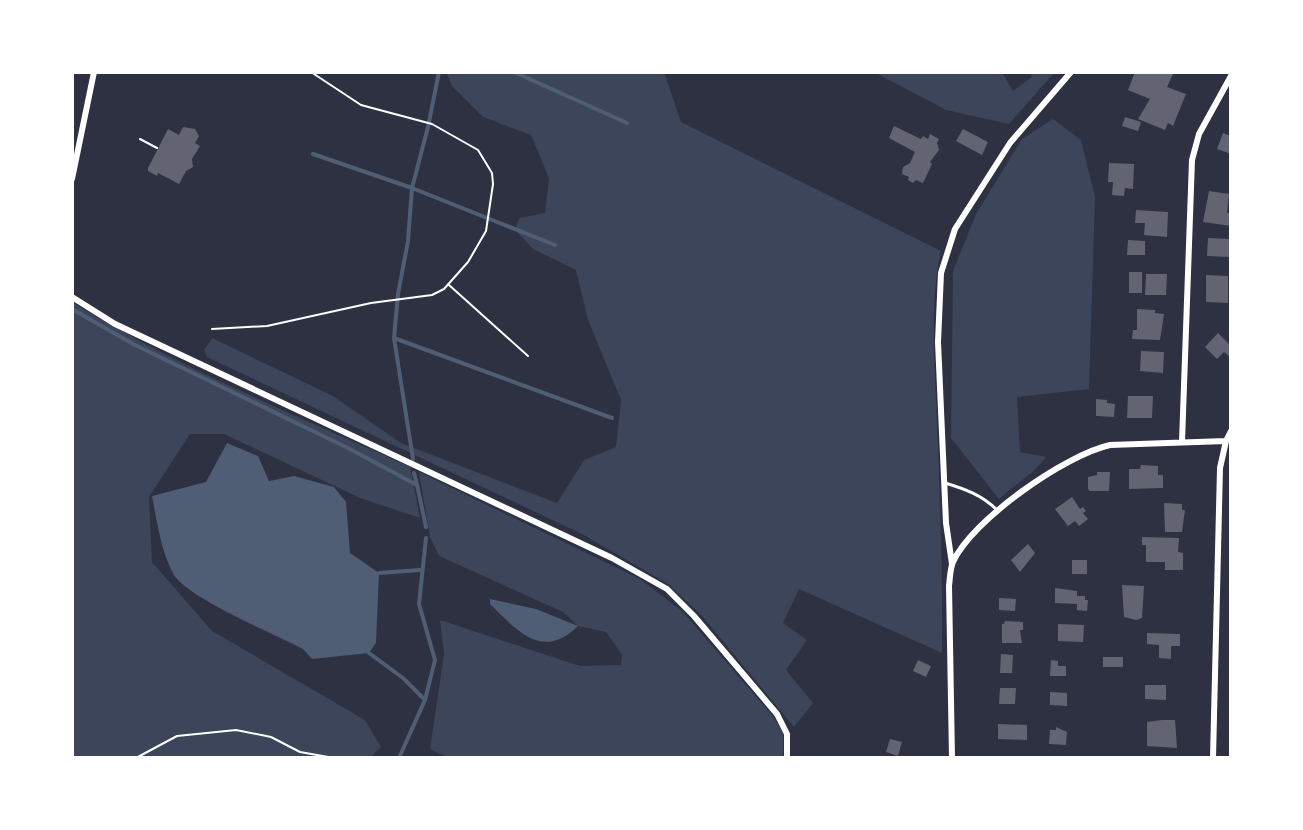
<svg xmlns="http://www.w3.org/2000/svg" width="1303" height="830" font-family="'Work Sans',sans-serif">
	<rect width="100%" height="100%" fill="#2d3142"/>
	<path fill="#3c4559" d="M446 72H664L681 122 941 251C929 305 935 365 937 421 940 499 943 576 942 653L799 589 783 623 807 640 786 670 813 703 794 727 702 616 668 584 582 534 207 357 204 350 212 338 333 396 401 443 557 503 584 460 616 447 621 400 588 320 576 270 533 249 516 231 517 223 520 218 545 213 549 178 531 135 483 117 452 86Z
		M874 72H1002L1013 91 1032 77 1030 72H1055L1009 124 946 110Z
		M1053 119 1081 140 1095 197 1089 389 1017 397 1020 452 1046 457C1034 474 1014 485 999 499L951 438 953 271 976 214 1022 139Z
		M72 302C178 368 296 415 410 467L420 518 360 498 224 434H190L149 497 152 562 212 631 365 720 381 747 370 758H72Z
		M419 472 640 579 682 611 772 715 783 733V758H449L430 749 444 654 440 620 580 666 621 665 622 655 606 632 578 626 563 612 439 556 430 537Z"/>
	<path fill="#4f5d75" d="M227 443 258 456 269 481 294 476 334 487 346 502 350 553 379 573 376 643 369 653 312 659 303 649C276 635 188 598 174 575 161 552 157 522 152 496L206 482Z
		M490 599 536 609 578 626C542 661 518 631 490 604Z"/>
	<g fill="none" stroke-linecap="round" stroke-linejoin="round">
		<path stroke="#4f5d75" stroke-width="4" d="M514 72 627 123
			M313 154 412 188 555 245
			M72 309 133 344 346 447 417 485 426 527
			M394 338 612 418
			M413 459 394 338 398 294 408 241 412 188 428 127 439 72
			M414 473 417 485
			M379 573 420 570
			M369 653 403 678 425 700
			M399 758 425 700 435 660 419 604 426 538"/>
	</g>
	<path fill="#626471" d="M1135 72 1173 74 1167 87 1186 94 1173 126 1168 123 1165 130 1138 119 1150 99 1128 90Z
		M1125 117 1141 122 1138 131 1122 126Z
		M894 126 921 139 923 136 928 139 930 134 939 139 937 143 939 150 930 162 932 164 923 183 916 180 913 183 908 180 909 177 902 174 903 167 910 163 915 152 889 138Z
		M183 127 195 129 199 136 195 143 200 146 192 159 193 167 186 171 179 184 158 173 157 176 148 171V168L168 129 179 135Z
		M963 129 988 142 982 155 956 141Z
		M1223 133 1231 136V154L1217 149Z
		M1109 163 1134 164 1133 189 1125 188 1124 196 1112 195 1113 182H1108Z
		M1209 191 1229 194 1227 213H1231V226L1203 222Z
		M1136 210 1168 212 1167 237 1144 235 1145 223H1135Z
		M1208 238 1230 239 1229 257 1207 256Z
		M1128 240 1145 241V255H1127Z
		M1129 272H1142V293H1129Z
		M1146 274H1167L1166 295H1145Z
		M1206 275 1228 276V303L1206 302Z
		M1137 309 1155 310V313L1164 314 1160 340 1132 339 1133 330H1137Z
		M1218 333 1231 346V358L1224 352 1217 359 1205 347Z
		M1141 351 1164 352 1163 373 1140 371Z
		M1128 396H1153L1152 418H1127Z
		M1096 399 1107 400V403L1115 404 1114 417 1096 416Z
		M1141 465 1158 466V475H1163V488L1129 489V469H1140Z
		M1097 472H1110L1109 491H1090L1088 489V477L1097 475Z
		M1072 497 1080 509 1083 507 1086 511 1083 513 1088 519 1079 526 1075 521 1068 526 1055 509Z
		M1164 503 1182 504V510H1185L1182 532H1165Z
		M1142 537 1179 538 1178 552 1183 553V570H1165V562H1146V545H1142Z
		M1028 544 1035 553 1020 572 1011 560Z
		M1072 560H1087V574H1072Z
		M1122 585 1144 586 1142 618 1136 620 1124 617Z
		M1055 588 1077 591V596H1085V600H1088L1087 611 1077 610V604L1055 603Z
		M999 598 1016 599 1015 611 999 610Z
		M1005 621 1023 622V630H1020L1022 643H1002V624H1004Z
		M1058 624 1084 625 1083 642 1058 641Z
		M1147 633 1180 634V646H1171V659L1159 658V645L1147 644Z
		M1001 654 1013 655 1012 673H1000Z
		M1103 657H1123V667H1103Z
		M918 660 931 666 926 677 913 671Z
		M1051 660 1058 661V666H1066V676H1050Z
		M1145 685H1166V700L1145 699Z
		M1000 688H1016L1015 704H999Z
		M1050 692 1067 693V706L1050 705Z
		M1162 720H1175L1177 748 1147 746V722Z
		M998 724 1027 725V740L998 739Z
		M1056 727 1067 732 1066 745 1049 744 1050 730H1056Z
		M890 739 902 742 898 756 886 752Z"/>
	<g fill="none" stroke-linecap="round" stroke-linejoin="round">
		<path stroke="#fff" stroke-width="2" d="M238 73 246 72
			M140 139 157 148
			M449 285 528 356
			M212 329 267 326 371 303 432 295 444 289 468 262 486 231 493 184 492 173 478 150 432 124 361 105 311 72
			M136 758 177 736 236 730 271 737 300 752 334 758
			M354 758H363"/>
		<path stroke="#fff" stroke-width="3" d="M945 483C965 489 982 495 997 510"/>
		<path stroke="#fff" stroke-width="6" d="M72 179 94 72
			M72 297 115 324 612 558 667 589 694 616 777 714 787 734V758
			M1182 442 1192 160 1199 134 1231 76
			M952 564 946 523 938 342 941 273 955 229 1010 143 1071 72
			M952 758 949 586C950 578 950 569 953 562 972 520 1065 455 1110 445L1226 441
			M1213 758 1220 468 1226 441 1231 431"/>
	</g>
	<rect width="1303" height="830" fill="none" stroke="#ffffff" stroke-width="148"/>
</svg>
